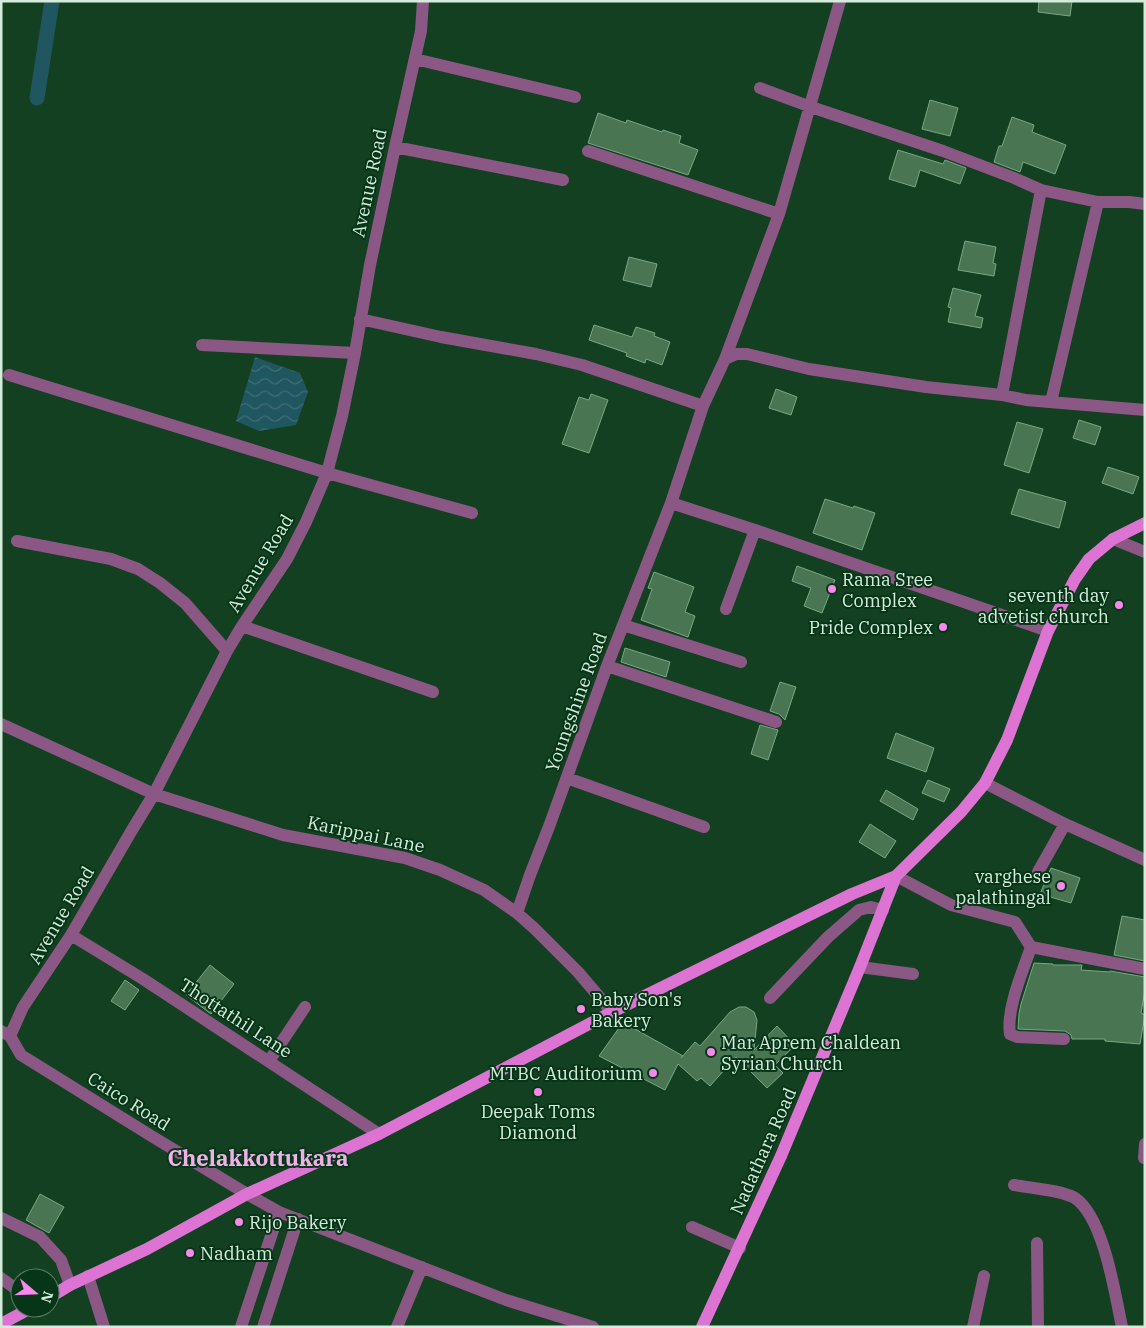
<svg xmlns="http://www.w3.org/2000/svg" width="1146" height="1328" font-family="'IBM Plex Serif',serif">
	<defs>
		<pattern id="water-waves" width="16" height="10" patternUnits="userSpaceOnUse" patternTransform="scale(1.25)"><rect width="16" height="10" fill="#20565f"/><path d="M0 5q4-4 8 0t8 0" fill="none" stroke="#406e75"/></pattern>
	</defs>
	<rect width="100%" height="100%" fill="#144022"/>
	<path fill="url(#water-waves)" d="M255 357 300 373 308 392 296 425 259 431 236 421Z"/>
	<g fill="none" stroke-linecap="round" stroke-linejoin="round">
		<path stroke="#20565f" stroke-width="15" d="M37 98 52 1"/>
	</g>
	<path fill="#497553" stroke="#79a783" d="M1039 1H1072L1070 16 1038 12Z
		M930 100 958 108 950 136 922 129Z
		M598 113 626 123 627 120 662 132 663 130 681 136 679 143 698 150 688 175 588 143Z
		M1012 117 1034 125 1032 132 1066 145 1055 174 1023 162 1020 172 994 162 999 146H1002Z
		M898 150 943 164 945 160 966 168 960 184 920 170 915 187 889 179Z
		M965 241 996 247 993 263 996 264 994 276 958 270Z
		M629 257 657 264 651 287 623 280Z
		M953 288 981 295 975 316 983 318 981 328 948 322 951 308 948 307Z
		M594 325 632 337 636 327 655 333 654 336 670 342 662 365 646 359 645 363 626 356 627 353 589 340Z
		M776 389 797 397 791 415 769 408Z
		M591 394 608 400 589 453 562 444 579 397 589 400Z
		M1079 420 1101 427 1095 445 1073 438Z
		M1017 422 1043 429 1029 473 1004 465Z
		M1108 467 1139 477 1133 494 1102 483Z
		M1019 489 1066 502 1059 528 1011 514Z
		M825 499 853 508 854 506 875 513 862 550 813 533Z
		M797 566 835 580 822 613 804 606 811 588 792 581Z
		M654 572 694 587 685 612 695 616 688 637 641 620 652 589 648 588Z
		M625 648 670 662 666 677 621 662Z
		M780 682 796 687 785 720 779 714 770 711Z
		M760 725 778 730 768 760 751 754Z
		M896 733 934 748 926 772 887 758Z
		M928 780 950 789 944 802 922 793Z
		M886 790 918 809 913 820 880 801Z
		M870 824 896 841 885 858 859 842Z
		M1051 868 1080 878 1071 903 1040 894Z
		M1122 916 1145 920V961L1114 955Z
		M1034 963 1053 964V965H1082L1081 970 1110 972V971L1145 977V990L1141 1013 1145 1015 1140 1044 1105 1041V1039H1072L1071 1035 1065 1031 1018 1029 1019 1014 1021 1004Z
		M210 965 234 984 211 1014 186 995Z
		M125 980 139 990 125 1010 111 1001Z
		M739 1007H746L754 1012 757 1020 754 1050 777 1026 795 1045 775 1065 783 1073 767 1088 736 1057 710 1086 701 1078 697 1081 678 1064 665 1090 599 1056 619 1028 628 1025 683 1056 681 1058 695 1042 700 1046 730 1012Z
		M40 1194 64 1207 49 1233 26 1220Z"/>
	<g fill="none" stroke-linecap="round" stroke-linejoin="round">
		<path stroke="#8b5885" stroke-width="12" d="M415 59 575 97
			M760 88 811 107 943 151 1014 178 1041 190 1098 202H1129L1145 204
			M395 147 563 180
			M588 151 779 214
			M360 319 441 337 536 354 582 365 703 406
			M202 345 355 353
			M725 359 779 214 840 1
			M9 375 327 473 472 513
			M1002 395 1041 190
			M1051 402 1098 202
			M671 503 755 530 1048 631
			M1113 539 1145 552
			M17 541 111 559 138 569 160 583 185 603 227 651
			M726 609 755 530
			M623 625 741 662
			M242 626 433 692
			M607 666 776 722
			M1 724 154 794 283 835 405 858 440 870 484 890 517 913 535 929 578 972 612 1012
			M567 778 704 827
			M985 783 1065 824 1145 860
			M1038 872 1065 824
			M896 876 951 905 1015 922 1031 947 1145 969
			M517 913 530 875 550 824 607 666 671 503 703 406 725 359 736 354H747L809 369 926 387 1002 395 1026 400 1145 410
			M71 935 143 979 379 1134
			M1031 947C1023 971 1006 1009 1010 1034L1017 1037 1064 1039
			M860 967 913 974
			M770 998 828 937 859 910 871 907 883 910
			M1 1031 10 1036 21 1055 153 1137 247 1194 279 1212 506 1300 593 1327
			M10 1036 23 1007 71 935 132 830 154 794 227 651 242 626 287 559 306 522 327 473 342 416 355 353 370 265 395 147 421 31 423 1
			M269 1061 305 1007
			M1144 1158 1145 1144
			M1014 1185C1031 1188 1061 1190 1075 1198 1104 1218 1115 1294 1122 1327
			M1 1218 40 1237 61 1260 70 1285
			M692 1227 740 1248
			M1037 1243 1038 1327
			M88 1276 104 1327
			M1 1278 20 1292
			M241 1327 279 1212
			M263 1327 298 1219
			M397 1327 422 1267
			M973 1327 984 1276"/>
		<path stroke="#dd74d3" stroke-width="12" d="M50 1297 70 1285 147 1249 247 1194 379 1134 612 1012 852 894 896 876 961 812 985 783 1007 740 1048 631 1075 579 1089 559 1113 539 1145 523
			M1 1324 31 1308
			M702 1327 781 1156 860 967 896 876"/>
	</g>
	<g fill="#f788ec" stroke="#073518" stroke-width="2">
		<circle cx="832" cy="589" r="5"/>
		<circle cx="1119" cy="605" r="5"/>
		<circle cx="943" cy="627" r="5"/>
		<circle cx="1061" cy="886" r="5"/>
		<circle cx="581" cy="1009" r="5"/>
		<circle cx="711" cy="1052" r="5"/>
		<circle cx="653" cy="1073" r="5"/>
		<circle cx="538" cy="1092" r="5"/>
		<circle cx="239" cy="1222" r="5"/>
		<circle cx="190" cy="1253" r="5"/>
	</g>
	<g text-anchor="middle" dominant-baseline="central" stroke-width="4" stroke-linejoin="round" paint-order="stroke">
		<g font-size="18" fill="#d4ecd9" stroke="#073518">
			<text transform="translate(369 183) rotate(-78)">Avenue Road</text>
			<text transform="translate(260 563) rotate(-59)">Avenue Road</text>
			<text transform="translate(576 702) rotate(-70)">Youngshine Road</text>
			<text transform="translate(366 834) rotate(12)">Karippai Lane</text>
			<text transform="translate(61 915) rotate(-59)">Avenue Road</text>
			<text transform="translate(236 1018) rotate(33)">Thottathil Lane</text>
			<text transform="translate(129 1101) rotate(32)">Caico Road</text>
			<text transform="translate(763 1151) rotate(-66)">Nadathara Road</text>
		</g>
		<g font-size="18" fill="#d4ecd9" stroke="#073518" text-anchor="start">
			<text x="842" y="579">Rama Sree<tspan x="842" dy="21">Complex</tspan></text>
			<text x="1109" y="595" text-anchor="end">seventh day<tspan x="1109" dy="21">advetist church</tspan></text>
			<text x="933" y="627" text-anchor="end">Pride Complex</text>
			<text x="1051" y="876" text-anchor="end">varghese<tspan x="1051" dy="21">palathingal</tspan></text>
			<text x="591" y="999">Baby Son's<tspan x="591" dy="21">Bakery</tspan></text>
			<text x="721" y="1042">Mar Aprem Chaldean<tspan x="721" dy="21">Syrian Church</tspan></text>
			<text x="643" y="1073" text-anchor="end">MTBC Auditorium</text>
			<text x="538" y="1111" text-anchor="middle">Deepak Toms<tspan x="538" dy="21">Diamond</tspan></text>
			<text x="249" y="1222">Rijo Bakery</text>
			<text x="200" y="1253">Nadham</text>
		</g>
		<g font-size="22" font-weight="bold" fill="#efb1e7" stroke="#073518">
			<text x="258" y="1157">Chelakkottukara</text>
		</g>
	</g>
	<rect width="1146" height="1328" fill="none" stroke="#d4ecd9" stroke-width="5"/>
	<g transform="translate(35 1293) rotate(109)"><circle r="24" fill="#073518" stroke="#597e65"/>
	<path d="M0-4L9 19L0 12L-9 19Z" fill="#f788ec"/>
	<text y="-8" font-size="14" font-weight="bold" text-anchor="middle" fill="#d4ecd9">N</text>
	</g>
</svg>
